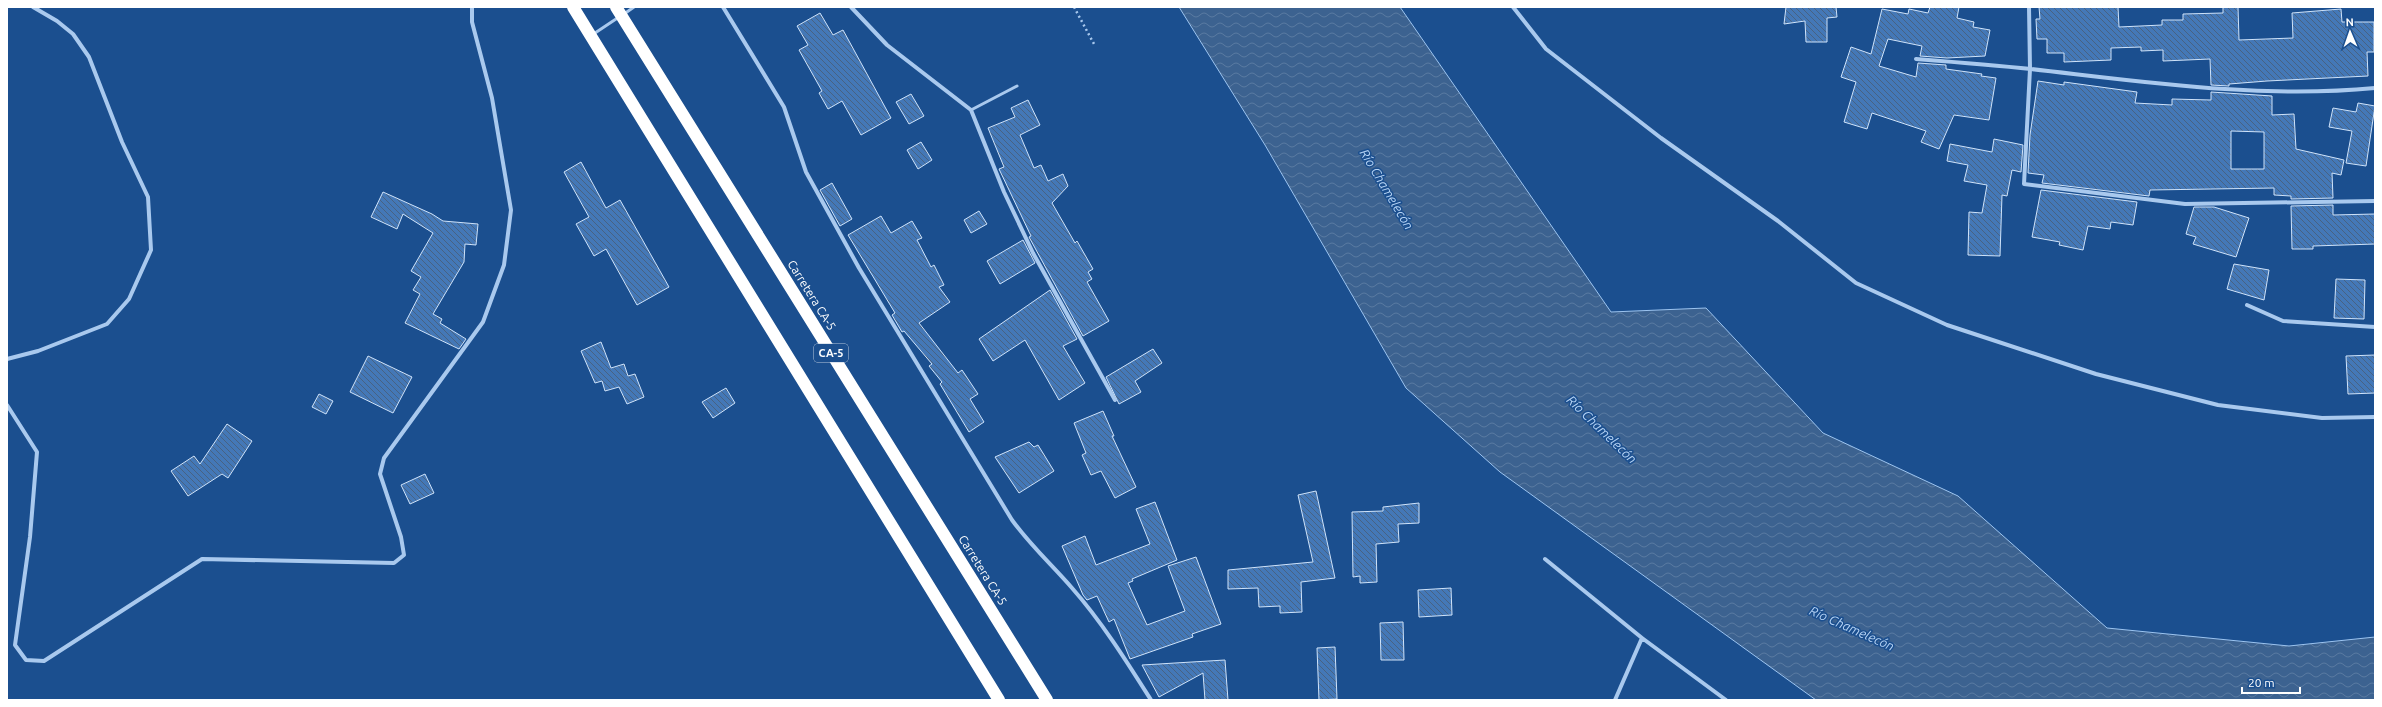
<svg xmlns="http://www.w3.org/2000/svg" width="2382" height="707" font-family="Ubuntu,sans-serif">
	<defs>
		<pattern id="water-waves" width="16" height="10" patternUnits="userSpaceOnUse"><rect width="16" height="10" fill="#3c6290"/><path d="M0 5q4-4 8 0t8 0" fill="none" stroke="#597aa1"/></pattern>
		<pattern id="building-back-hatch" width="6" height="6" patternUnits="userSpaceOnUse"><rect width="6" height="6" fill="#4478b7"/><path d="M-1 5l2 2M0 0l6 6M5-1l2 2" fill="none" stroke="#486282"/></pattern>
	</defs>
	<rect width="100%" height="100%" fill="#1b4f8f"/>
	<path fill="url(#water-waves)" stroke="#9cc4f0" d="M1179 7H1400L1611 312 1706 308 1823 433 1958 496 2107 628 2289 646 2375 637V700H1816L1500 472 1406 388 1265 145Z"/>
	<path fill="url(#building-back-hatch)" stroke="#cfe3fa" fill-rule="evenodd" d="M1786 7H1836L1837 17 1827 18V42H1806L1805 21 1784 24Z
		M1930 7H1959L1957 18 1974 22 1973 27 1990 30 1985 56 1947 58 1920 56 1922 46 1888 39 1879 66 1916 77 1918 63 1946 65V69L1982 74 1981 76 1996 78 1989 120 1954 115 1939 149 1921 142 1926 131 1872 113 1867 129 1844 122 1856 82 1841 77 1851 47 1871 54 1882 9 1908 14 1909 9 1928 13Z
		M2039 7H2118L2119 27 2162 25V20H2183V14L2223 13V7H2238L2239 40 2293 38 2292 13 2341 9 2342 22H2374V52H2367L2368 76 2267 81 2229 84V86L2211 85 2210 59 2163 61V50L2141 51V47L2111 48V60L2064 62V53H2047V39H2037L2036 19H2040Z
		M820 13 833 35 843 30 891 118 861 135 842 101 828 109 819 93 822 91 799 50 808 45 797 26Z
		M2038 81 2064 85V82L2137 92 2135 103 2172 105V99L2211 100V92L2272 96V115L2294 114 2296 149 2344 160 2341 175 2332 173 2333 198 2291 199V196L2274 195V188L2150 190 2149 196 2042 183 2044 175 2028 173 2030 135ZM2231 131 2264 132V169H2231Z
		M911 94 924 116 909 124 896 102Z
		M1028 100 1040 125 1020 135 1034 168 1041 165 1048 181 1063 174 1068 186 1052 203 1075 243 1077 241 1093 269 1088 272 1092 279 1087 282 1109 321 1083 336 1029 237 1031 236 999 169 1004 167 988 128 1015 117 1011 108Z
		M2358 103 2375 106 2366 166 2346 163 2352 131 2329 127 2333 108 2356 112Z
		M1994 139 2023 145 2021 172 2012 170 2007 196 2002 195 2000 256 1968 255 1969 212 1982 213 1987 185 1964 181 1968 165 1947 161 1950 144 1992 152Z
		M921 142 932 160 918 169 907 150Z
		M581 162 606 208 620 200 669 287 637 305 606 249 594 256 576 224 589 217 564 172Z
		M832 183 852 219 840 226 820 190Z
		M2041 190 2137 202 2133 225 2111 222 2110 229 2088 226 2083 250 2059 245 2060 242 2032 237Z
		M383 192 432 214 443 221 478 224 476 245 465 244 464 262 433 314 442 319 440 323 466 339 459 349 405 323 420 294 413 290 421 277 411 271 433 233 403 214 397 229 371 217Z
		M2333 205V215L2375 214V244L2313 246V249H2292L2291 206Z
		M2194 207H2214L2249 218 2236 257 2193 244 2196 237 2186 234Z
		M979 211 987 224 971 233 964 220Z
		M881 216 891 233 912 221 922 238 917 240 931 267 934 265 944 285 939 287 950 302 919 323 958 373 962 370 978 394 970 399 984 422 969 432 940 384 942 382 929 366 932 364 904 331 902 332 892 315 895 313 848 235Z
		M1023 240 1035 263 1000 284 987 261Z
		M2234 264 2269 270 2264 300 2227 289Z
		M2336 279 2365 280 2364 319 2334 318Z
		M1050 290 1077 339 1063 346 1085 383 1059 400 1025 340 993 361 979 339Z
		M601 342 611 368 624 364 628 376 635 374 644 397 627 404 619 387 605 391 602 381 595 383 581 351Z
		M1153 349 1162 363 1135 381 1141 392 1119 404 1106 377Z
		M2375 355V393L2348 394 2346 356Z
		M368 356 412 377 393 413 350 392Z
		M726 388 735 403 713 418 702 402Z
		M319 394 333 401 326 414 312 407Z
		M1103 411 1114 436H1112L1136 487 1115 498 1101 471 1091 475 1082 455 1086 453 1074 423Z
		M227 424 252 441 228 478 222 474 188 496 171 471 194 456 200 464Z
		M1029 442 1034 447 1038 445 1054 471 1019 493 995 457Z
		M425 474 434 493 410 504 401 485Z
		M1316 491 1335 578 1301 582 1302 612 1280 613V606L1259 607 1258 588 1228 589V570L1313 562 1298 495Z
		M1155 502 1177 560 1132 579 1133 581 1128 583 1147 625 1185 611 1168 566 1196 557 1221 624 1192 634 1193 637 1130 659 1114 619 1109 622 1097 596 1087 600 1083 595 1062 546 1085 536 1096 565 1150 544 1136 509Z
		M1419 503V523L1398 524 1399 542 1376 544 1377 582 1360 583V576L1353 577 1352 512 1383 511V507Z
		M1451 588 1452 615 1419 617 1418 590Z
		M1403 622 1404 660H1381L1380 623Z
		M1335 647 1337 699 1319 700 1317 648Z
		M1225 660 1228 700H1205L1203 673 1159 697 1142 665Z"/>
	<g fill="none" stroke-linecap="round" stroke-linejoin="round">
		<path stroke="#a9c9ee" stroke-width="2.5" stroke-dasharray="2 3" stroke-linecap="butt" d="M1074 7 1094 44"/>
		<path stroke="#a9c9ee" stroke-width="3" d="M624 14 634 7
			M592 35 619 17
			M971 110 1017 86"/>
		<path stroke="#a9c9ee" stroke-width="4" d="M723 7 784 107 806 172 859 268 1012 520C1031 546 1051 564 1072 588 1102 622 1127 662 1151 700
			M851 7 887 45 971 110 1004 192 1033 253 1115 400
			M1513 7 1546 49 1661 138 1778 221 1856 283 1947 325 2096 374 2218 405 2322 418 2375 417
			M2029 7 2030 69 2024 184 2185 204 2375 201
			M1916 59C1954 62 1992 65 2031 69 2146 82 2259 99 2375 88
			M2247 305 2283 321 2375 327
			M7 359 38 351 107 324 129 299 151 250 148 197 122 142 89 57 73 34 57 21 33 7
			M7 405 37 452 30 537 15 645 26 660 44 661 202 559 394 563 404 555 401 537 380 474 384 458 483 322 504 265 511 210 492 98 472 22V7
			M1545 559 1642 638
			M1615 700 1642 638 1726 700"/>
		<path stroke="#fff" stroke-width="12" d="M573 7 999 700
			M616 7 1047 700"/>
	</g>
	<g text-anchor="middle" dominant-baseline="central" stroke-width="3" stroke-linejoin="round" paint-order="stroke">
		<rect fill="#1b4f8f" stroke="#bbcadd" stroke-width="1" x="814" y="344" width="34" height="18" rx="3"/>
		<g font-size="11" font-weight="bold" fill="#fff">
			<text x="831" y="353">CA-5</text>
		</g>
		<g font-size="12" fill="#fff" stroke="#1b4f8f">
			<text transform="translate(812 295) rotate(58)">Carretera CA-5</text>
			<text transform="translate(983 570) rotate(58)">Carretera CA-5</text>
		</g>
		<g font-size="13" font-style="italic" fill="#b5d3f5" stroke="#1b4f8f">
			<text transform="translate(1387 189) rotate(59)">Río Chamelecón</text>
			<text transform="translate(1602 429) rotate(44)">Río Chamelecón</text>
			<text transform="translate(1852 628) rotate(24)">Río Chamelecón</text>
		</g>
	</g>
	<rect width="2382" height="707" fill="none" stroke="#ffffff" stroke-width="16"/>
	<g transform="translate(2350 32) rotate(358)" stroke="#1b4f8f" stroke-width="3" paint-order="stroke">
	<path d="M0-3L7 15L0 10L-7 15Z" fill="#ffffff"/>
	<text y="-6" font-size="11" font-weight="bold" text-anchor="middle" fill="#ffffff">N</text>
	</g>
	<path d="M2242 687v6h58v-6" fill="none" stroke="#ffffff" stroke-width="2"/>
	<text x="2248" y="687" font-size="12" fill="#ffffff" stroke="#1b4f8f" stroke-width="3" paint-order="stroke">20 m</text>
</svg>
